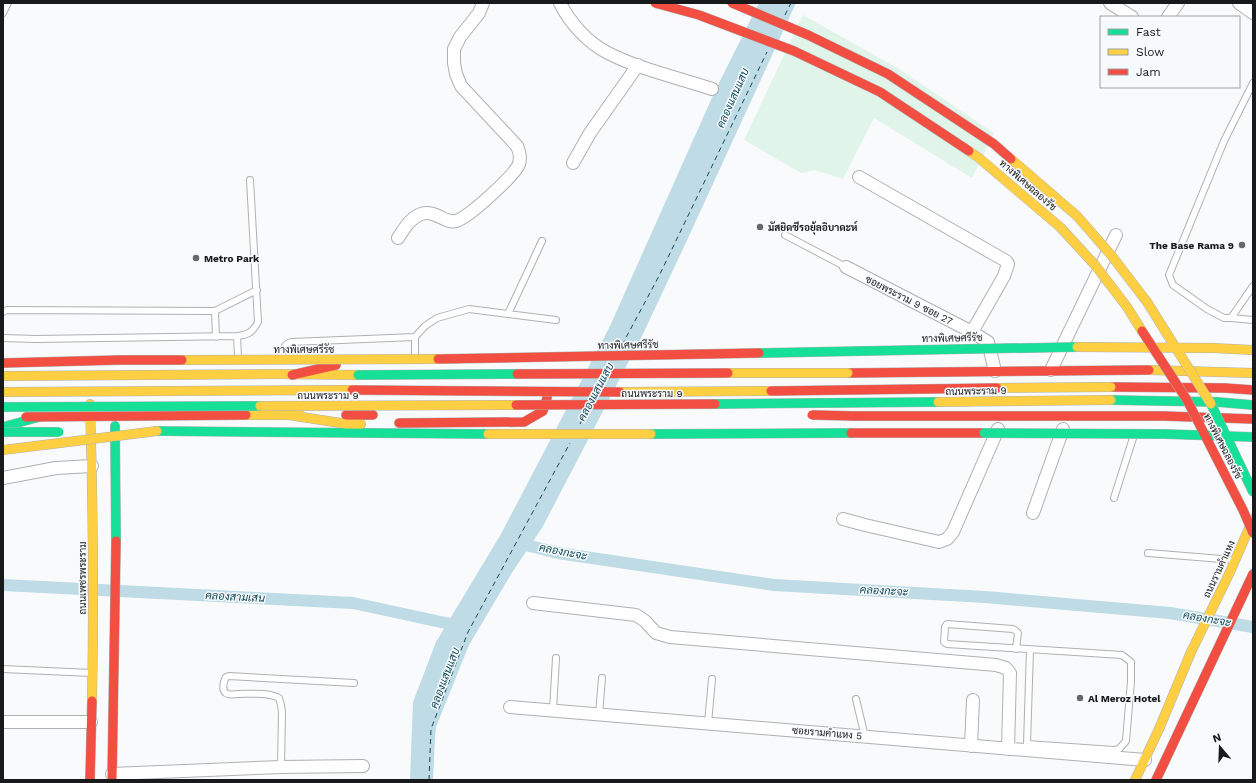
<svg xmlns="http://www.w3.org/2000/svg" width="1256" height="783" font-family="'Work Sans',Sarabun,sans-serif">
	<rect width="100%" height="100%" fill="#f8fafb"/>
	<path fill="#e0f4e9" d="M803 15 899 69 994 133 972 178 874 118 843 179 815 170 801 173 744 140Z"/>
	<path fill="#bedbe6" d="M759 3H796L689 236 642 336 542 528 513 571 469 645 436 727 435 737 433 780H410L413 702 436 642 501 534 610 326 715 91Z"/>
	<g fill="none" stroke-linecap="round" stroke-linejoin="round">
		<path stroke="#bedbe6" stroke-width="12" d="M518 543 558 553 774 585 985 597 1170 613 1253 627
			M3 585 353 603 464 627"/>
		<path stroke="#124b5b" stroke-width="1" stroke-dasharray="5 4" stroke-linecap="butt" d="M785 15 791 3
			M622 345 659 276 767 52
			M580 424 586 413
			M429 780 431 729 468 632 570 443"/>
		<g stroke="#afb1b1" stroke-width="8">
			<path id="lane" d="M3 13 8 3
				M785 235 846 267
				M1253 286 1231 318 1253 320
				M215 311 216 337
				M3 312 7 310 215 311 257 290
				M508 314 542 241
				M1231 318H1224L1207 309 1173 285 1169 275 1224 141 1253 83
				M237 336 238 357
				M3 338 36 339 237 336C248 335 253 332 258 322L250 180
				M281 356C283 350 284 344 291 342L415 337
				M415 357V337L425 326 437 318 469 309 556 320
				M1114 498 1133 438
				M1148 553 1234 560
				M1016 649 1018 633 1016 631 1013 629 947 624 945 627 944 642 947 644 1122 655 1131 662V681L1126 741 1119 749 1114 750 1027 744 1026 750
				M3 669 92 673
				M856 699 865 737
				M553 710 556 658
				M599 714 602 678
				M708 723 712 679
				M1027 744 1030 650
				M281 767 282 712 281 705 279 698C267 692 251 694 238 694 235 694 231 695 228 694 221 692 223 682 226 677L229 676 354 683"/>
		</g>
		<g stroke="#afb1b1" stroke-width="14">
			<path id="street" d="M560 3C570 23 588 43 608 53 639 69 679 78 712 89
				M1110 3 1132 17
				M1239 3 1253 13
				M1168 17 1178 3
				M573 163 590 133 638 65
				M859 177 1006 261 1008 264 1004 276 972 332
				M398 238C404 229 410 218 421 214 435 209 445 224 456 221 467 219 515 175 519 164 521 157 520 152 517 146L461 86 456 74 454 63V49L460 37 479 13 483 3
				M846 267 972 332 988 342 995 371
				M1051 370 1116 235
				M3 478 56 468 92 466
				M1033 513 1063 429
				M843 519 865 525 939 542 947 539 953 532 998 429
				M533 603 636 615 645 621 656 633 670 637 996 665 1006 668 1010 673 1008 749
				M510 707 1145 760
				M3 722H91
				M971 746 973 700
				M112 774 281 767 363 766"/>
		</g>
		<g stroke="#afb1b1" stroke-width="10">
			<path id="fast" d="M1111 400 1217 402 1253 405
				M115 426 116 541
				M3 427 39 417
				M157 431 488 434
				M651 434 851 433"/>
		</g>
		<g stroke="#afb1b1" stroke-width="10">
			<path id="slow" d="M1149 370 1253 373
				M3 376 274 374 358 375
				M90 404C93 503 94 602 92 701
				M246 415H300
				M289 415 347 424H361
				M488 434H651
				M1135 780 1159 729 1191 652 1230 572 1253 519"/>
		</g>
		<g stroke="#afb1b1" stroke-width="10">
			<path id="jam" d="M848 373 1149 370
				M292 375 336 365
				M1111 387 1225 388 1253 390
				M346 415H373
				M855 416H1163L1253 419
				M26 417 246 415
				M399 423 524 422 543 411 547 398V393
				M851 433H984
				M90 780 92 701
				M112 780 116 541
				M1156 780 1253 574"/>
		</g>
		<use href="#lane" stroke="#fefefe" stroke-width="6"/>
		<use href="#street" stroke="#fefefe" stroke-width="12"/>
		<use href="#fast" stroke="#16e098" stroke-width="9"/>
		<use href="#slow" stroke="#ffcf43" stroke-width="9"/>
		<use href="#jam" stroke="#f24e42" stroke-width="9"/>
		<g stroke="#afb1b1" stroke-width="10" stroke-linecap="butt">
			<path id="fast-bridge" d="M759 353 1077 347
				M358 375 517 374
				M715 404 938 402
				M1211 404 1253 492
				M3 407 260 406
				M3 432H59
				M984 433 1165 434 1253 437"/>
		</g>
		<g stroke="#afb1b1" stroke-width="10" stroke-linecap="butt">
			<path id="slow-bridge" d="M969 151 979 158 1060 227 1095 265 1127 307 1142 331
				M1011 159 1077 216 1111 255 1147 302 1211 404
				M1077 347 1213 348 1253 350
				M182 360 438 359
				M728 373H848
				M997 388 1111 387
				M3 392 352 390
				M620 392 771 391
				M938 402 1111 400
				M260 406 516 405
				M3 450 157 431"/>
		</g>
		<g stroke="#afb1b1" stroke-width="10" stroke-linecap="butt">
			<path id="jam-bridge" d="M655 3 699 15 794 51 880 92 969 151
				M732 3 808 35 888 74 994 144 1011 159
				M1142 331 1187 400 1243 510 1253 533
				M438 359 759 353
				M3 363 120 360H182
				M517 374 728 373
				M352 390 620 392
				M771 391 997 388
				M516 405 715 404
				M812 415 855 416"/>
		</g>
		<use href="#fast-bridge" stroke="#16e098" stroke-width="9"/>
		<use href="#slow-bridge" stroke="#ffcf43" stroke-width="9"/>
		<use href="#jam-bridge" stroke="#f24e42" stroke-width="9"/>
	</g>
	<g fill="#666869" stroke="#f7fafc" stroke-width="1.5">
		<circle cx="760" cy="227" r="4"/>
		<circle cx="1242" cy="245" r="4"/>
		<circle cx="196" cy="258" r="4"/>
		<circle cx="1080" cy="698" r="4"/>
	</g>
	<g text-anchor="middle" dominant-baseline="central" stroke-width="3" stroke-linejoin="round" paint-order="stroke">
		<g font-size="10" fill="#18191a" stroke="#f7fafc">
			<text transform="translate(1028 185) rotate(41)">ทางพิเศษฉลองรัช</text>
			<text transform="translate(909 300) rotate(27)">ซอยพระราม 9 ซอย 27</text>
			<text transform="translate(952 338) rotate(-1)">ทางพิเศษศรีรัช</text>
			<text transform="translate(628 345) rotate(-1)">ทางพิเศษศรีรัช</text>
			<text x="304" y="349">ทางพิเศษศรีรัช</text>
			<text transform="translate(976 391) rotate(-1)">ถนนพระราม 9</text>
			<text x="652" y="393">ถนนพระราม 9</text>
			<text x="328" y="395">ถนนพระราม 9</text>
			<text transform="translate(1223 446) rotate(63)">ทางพิเศษฉลองรัช</text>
			<text transform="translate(1219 569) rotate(-65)">ถนนรามคำแหง</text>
			<text transform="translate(82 578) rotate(-90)">ถนนเพชรพระราม</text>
			<text transform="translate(827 733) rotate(5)">ซอยรามคำแหง 5</text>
		</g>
		<g font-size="10" font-weight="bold" fill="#18191a" stroke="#f7fafc" text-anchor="start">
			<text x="768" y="227">มัสยิดซีรอยุ้ลอิบาดะห์</text>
			<text x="1234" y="245" text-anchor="end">The Base Rama 9</text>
			<text x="204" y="258">Metro Park</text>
			<text x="1088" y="698">Al Meroz Hotel</text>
		</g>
		<g font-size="11" font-style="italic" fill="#124b5b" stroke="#f7fafc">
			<text transform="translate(733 98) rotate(-66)">คลองแสนแสบ</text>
			<text transform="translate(596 392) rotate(-62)">คลองแสนแสบ</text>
			<text transform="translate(563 552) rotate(11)">คลองกะจะ</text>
			<text transform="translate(884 591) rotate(3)">คลองกะจะ</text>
			<text transform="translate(235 597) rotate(3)">คลองสามเสน</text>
			<text transform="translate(1207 619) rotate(10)">คลองกะจะ</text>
			<text transform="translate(445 678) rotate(-69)">คลองแสนแสบ</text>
		</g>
	</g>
	<rect width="1256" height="783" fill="none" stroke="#18191a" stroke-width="8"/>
	<rect x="1100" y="16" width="140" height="72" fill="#f7fafc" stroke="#9ea0a2"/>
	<rect x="1108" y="29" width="20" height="6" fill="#16e098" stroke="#9ea0a2"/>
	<text x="1136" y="36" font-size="12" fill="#18191a">Fast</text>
	<rect x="1108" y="49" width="20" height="6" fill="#ffcf43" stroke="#9ea0a2"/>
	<text x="1136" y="56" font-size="12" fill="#18191a">Slow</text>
	<rect x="1108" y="69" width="20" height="6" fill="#f24e42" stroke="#9ea0a2"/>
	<text x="1136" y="76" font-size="12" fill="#18191a">Jam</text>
	<g transform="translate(1220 747) rotate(341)" stroke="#f7fafc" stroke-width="3" paint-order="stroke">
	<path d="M0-3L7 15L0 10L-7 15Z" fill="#18191a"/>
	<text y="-6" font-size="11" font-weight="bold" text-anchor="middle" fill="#18191a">N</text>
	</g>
</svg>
